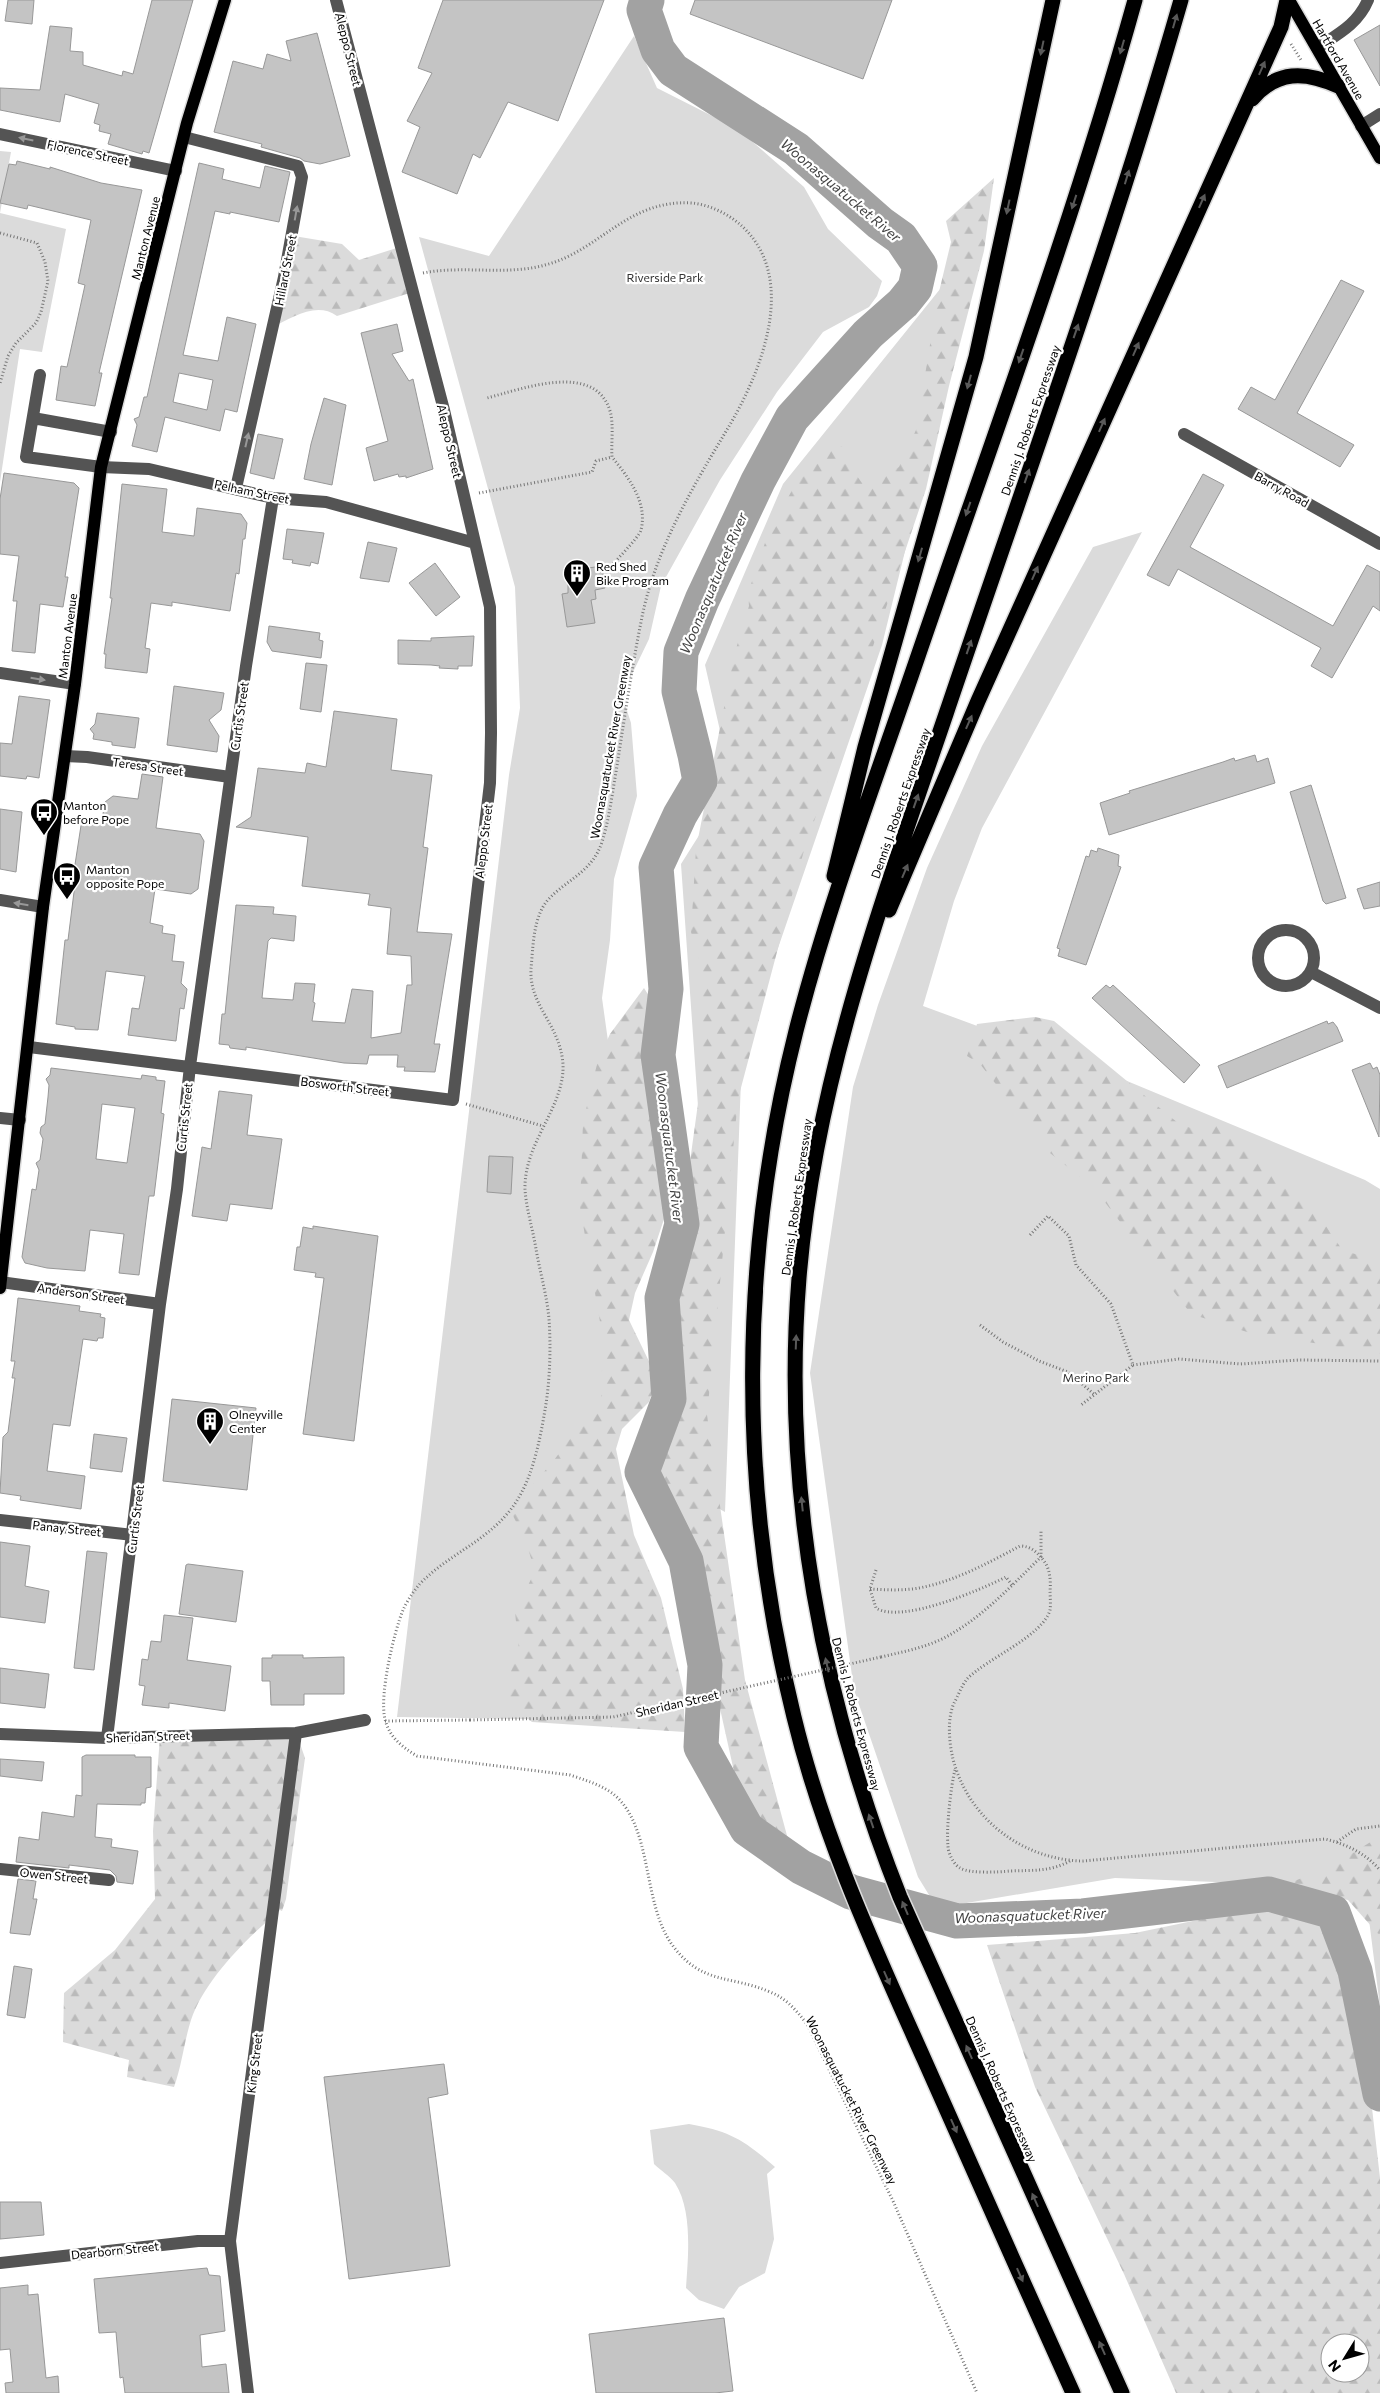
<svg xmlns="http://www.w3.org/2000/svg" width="1380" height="2393" font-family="Commissioner,sans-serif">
	<defs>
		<pattern id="forest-firs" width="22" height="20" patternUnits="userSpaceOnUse" patternTransform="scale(1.25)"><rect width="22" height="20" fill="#dbdbdb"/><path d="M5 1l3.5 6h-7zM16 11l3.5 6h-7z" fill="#bababa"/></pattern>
	</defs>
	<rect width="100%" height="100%" fill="#fff"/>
	<path fill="#dbdbdb" d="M634 36 657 88 738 129 804 187 828 229 882 281 877 296 869 307 823 332 777 392 720 480 661 586 649 639 622 695 631 723 637 796 614 879 610 940 602 998 608 1041 604 1417 657 1721 397 1717 509 775 520 708 515 587 419 237 489 256Z
		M0 151 11 152 0 213 66 229 42 352 20 349 0 482Z
		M982 237 882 645 742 1053 725 1512 664 1479 705 1206 681 864 732 783 705 665 783 484Z
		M1142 532 982 828 954 901 923 1006 1127 1081 1365 1180 1380 1189V2007L1365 1888 1115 1878 937 1908 918 1877 854 1690 810 1373 853 1087 878 1005 927 868 982 746 1093 547Z
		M689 2124C730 2131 744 2140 775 2167L767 2174 774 2239 765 2273 739 2287 724 2309 699 2300 686 2288C688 2257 693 2211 675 2183 670 2176 660 2170 654 2164L650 2130Z"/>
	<path fill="url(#forest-firs)" fill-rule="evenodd" d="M994 178 984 251 949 386 926 489 803 854 738 1099 707 1415 745 1680 789 1843 772 1832 755 1816 737 1785 709 1659 661 1511 659 1442 666 1399 668 1322 699 1096 703 1034V973L691 932 696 849 735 652 749 606 748 593 768 534 796 483 837 445 849 449 857 476 864 486 899 467 916 430 938 296 951 242 946 221Z
		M294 236 342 244 359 260 403 246 416 291 337 316C316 301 292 318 271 328Z
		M644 988 662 1017 667 1056 662 1145 667 1210 653 1252 635 1293 629 1320 657 1378 649 1402 622 1429 616 1449 634 1535 661 1598 683 1689 685 1732 532 1722 514 1707 505 1705 509 1676 519 1651 515 1612 535 1571 525 1539 510 1510 551 1464 601 1398 603 1339 580 1207 583 1122 598 1060 610 1034Z
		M1035 1017 1054 1021 1178 1123 1196 1130 1218 1122 1305 1195 1343 1251 1380 1260V1354L1247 1332 1191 1314 1094 1188 1050 1153 980 1064 967 1056 977 1024Z
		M297 1735 305 1758 286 1899 282 1911 280 1910C247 1938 205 1979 191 2020 184 2042 182 2065 174 2087L127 2077 129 2060 63 2042 64 1993 115 1950 155 1899 153 1831 160 1736Z
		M1380 1836V1936L1348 1900 1282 1886 1334 1865Z
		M1265 1906 1291 1907 1328 1923 1342 1944 1360 2003 1380 2178V2393H1176L1124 2274 1035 2087 987 1945 1135 1933ZM1330 2343H1360V2373H1330Z"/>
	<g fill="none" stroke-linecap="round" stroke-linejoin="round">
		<path stroke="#a2a2a2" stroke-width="35" d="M647 0 644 10 658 50 673 70 796 149 880 223 901 238 920 266 915 288 903 303 868 334 792 418 758 481 702 600 681 652 679 691 695 755 700 781 680 815 656 867 666 989 658 1055 682 1224 662 1298 669 1399 642 1472 686 1561 705 1665 701 1747 747 1829 801 1867 851 1892 957 1921 1083 1916 1269 1894 1333 1912 1355 1971 1380 2094"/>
	</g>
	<path fill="#c4c4c4" stroke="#989898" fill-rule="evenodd" d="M8 0H34L32 24 5 21Z
		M152 0H193L149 153 143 151 142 154 108 144 111 134 99 131 100 125 94 123 99 104 65 94 60 122 0 110V88L40 90 50 26 72 28 70 51 83 52V65L122 76 123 71 133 74Z
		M443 0H604L558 121 508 102 480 158 473 154 457 194 402 172 420 127 407 121 432 73 418 68Z
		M695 0H892L863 79 690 14Z
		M1380 25V86L1354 40Z
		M317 33 350 156 320 164 304 161 300 158 261 147 262 144 214 132 233 61 263 69 267 54 291 61 286 41Z
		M17 161 50 169V167L101 183 142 190 99 373H102L95 406 56 400 61 366 67 367 85 285 78 283 91 220 28 205 27 209 0 203 9 164 16 165Z
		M199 163 224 169 222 179 260 188 265 166 290 172 279 222 230 212V214L215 211 183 355 218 361 227 317 256 324 237 412 225 409 220 431 165 417 157 452 132 446 137 425 134 419 139 417 144 397H147ZM179 373 213 380 207 410 173 402Z
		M1341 280 1364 291 1297 413 1354 445 1340 467 1238 409 1251 387 1275 400Z
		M397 324 403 351 392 354 409 381 413 379 433 469 406 478V476L399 477 398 474 374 481 366 448 388 441 361 333Z
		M324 398 346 405 332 485 304 479 311 444Z
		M258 434 283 439 274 479 250 473Z
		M4 473 74 483 79 488 65 577H68L63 607 40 604 35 653 12 651 17 601H13L19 556 0 554V499Z
		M1203 474 1224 485 1190 547 1333 626 1367 565 1380 572V611L1373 606 1332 678 1311 666 1321 648 1178 569 1169 586 1147 575Z
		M122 484 167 489 162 532 194 536 197 508 241 514 247 523 245 539H243L239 574 236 573 230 611 172 602V606L151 603 145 648 150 649 147 673 105 668 106 654H104L112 598H110Z
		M287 529 324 533 318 564 311 562 310 566 292 563 293 560 283 559Z
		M368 542 397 548 389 582 360 578Z
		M435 563 460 597 436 616 409 583Z
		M602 566 605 588 595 590 596 599 591 600 595 623 567 627 562 594 568 593V571Z
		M269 626 320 633 319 640 323 641 321 658 272 651 267 642Z
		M474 636 472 666H458V669L439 668 440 666 431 665 398 664V640L431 641V638Z
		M306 663 327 665 321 712 300 709Z
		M174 686 224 693 221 710 209 720 219 736 217 752 167 745Z
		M19 696 50 700 39 778 27 776 26 779 0 776V743L12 744Z
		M334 711 397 719 391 770 432 775 423 847 428 848 417 932 452 934 434 1044H440L435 1072 404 1071 405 1067H397L398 1055H369L367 1064 344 1063 246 1047V1050L230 1048 229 1045 219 1044 222 1014H225L236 905 274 907 273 914 296 916 294 941 271 938 268 941 262 998 293 1000 295 983 315 984 313 1002 315 1003 312 1021 345 1023 352 989 373 991 371 1038 401 1033 407 985H412L411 956 387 954 391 908 368 905 370 894 302 886 308 837 236 827 251 817 258 768 305 773 307 763 326 767Z
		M97 713 139 718 135 748 112 745V742L93 739 94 734 90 729 95 724Z
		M1255 755 1257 762 1268 758 1275 783 1109 835 1100 803 1130 793 1129 791 1223 762 1234 758 1235 761Z
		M142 774 163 777 156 828 200 834 204 841 198 889 191 894 155 889 150 923 163 926 162 933 175 935 172 961 184 962 181 983 187 989 184 1009 180 1008 176 1041 128 1035 132 1008 139 1009 145 976 106 971 98 1030 75 1029V1027L56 1024 65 940H68L75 884H72L82 819 102 820 105 802 113 796 138 799Z
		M1311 785 1346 898 1326 904 1323 901 1290 792Z
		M0 809 22 812 16 872 0 869Z
		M1098 848 1119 855 1118 866 1121 867 1086 965 1058 956 1060 949 1057 948 1086 856 1089 857 1091 850 1097 852Z
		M1380 882V906L1364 909 1357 889Z
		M1106 985 1110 988 1113 985 1200 1065 1184 1083 1092 998Z
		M1327 1021 1328 1024 1333 1022 1337 1027 1343 1041 1227 1088 1218 1066Z
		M1370 1063 1373 1069 1377 1067 1380 1075 1379 1137 1352 1070Z
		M51 1068 141 1079 142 1075 156 1077V1080L165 1081 161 1113 164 1114 154 1196H149L139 1275 119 1273 124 1234 90 1230 85 1271 47 1268 25 1263 22 1257 32 1189 36 1190 39 1170 36 1163 40 1160 43 1139 40 1133 41 1127 45 1124 48 1097 49 1085 46 1079 50 1075ZM102 1104 135 1108 127 1163 96 1159Z
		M219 1091 252 1095 247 1135 282 1139 272 1209 230 1204 227 1221 192 1216 202 1147 211 1149Z
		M489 1156 513 1157 511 1194 487 1192Z
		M313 1226 378 1236 354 1441 303 1434 324 1278 315 1277 316 1273 294 1270 297 1247H300L303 1227 313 1229Z
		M18 1298 80 1306 79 1311 101 1314 100 1317 105 1318 103 1338H98L97 1341 83 1339 70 1426 53 1424 47 1471 85 1476 81 1509 20 1500 21 1496 0 1493 3 1437 8 1432 15 1378H12L15 1361H11Z
		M172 1399 256 1408 247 1490 163 1481Z
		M94 1434 127 1438 122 1472 90 1468Z
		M0 1542 30 1546 25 1586 49 1591 45 1623 0 1617Z
		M87 1551 107 1553 94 1670 74 1668Z
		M188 1564 243 1571 236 1622 179 1614 186 1565Z
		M164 1615 193 1618 187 1660 231 1666 225 1711 169 1703V1708L142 1705 145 1686 139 1685 142 1659 148 1660 151 1641 161 1642Z
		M272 1655H303V1658L344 1657V1694H304V1705H271L270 1681H262V1658H272Z
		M0 1668 49 1674 45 1708 0 1703Z
		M86 1755H135V1757H151V1787L146 1788 145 1803H141V1805L97 1804 95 1837 112 1839 111 1847 138 1851 133 1884 117 1882 116 1876 110 1870 69 1865V1868L16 1862 19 1837 39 1840 42 1812 74 1817 76 1795 82 1796V1757Z
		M0 1759 44 1762 42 1781 0 1776Z
		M18 1879 36 1881 33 1899H37L30 1935 10 1933Z
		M14 1966 32 1969 25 2018 7 2015Z
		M444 2064 448 2094 428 2098 450 2266 349 2279 324 2077Z
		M0 2202H41L44 2235 0 2239Z
		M207 2268 209 2275 220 2276 225 2331 200 2335 202 2367 226 2364 229 2393H125L123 2377 120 2378 116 2332 99 2333 94 2279Z
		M28 2285V2295L38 2294 46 2378 58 2376 59 2393H6L5 2383 13 2382 10 2349 0 2350V2288Z
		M724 2318 733 2391 715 2393H596L589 2334Z"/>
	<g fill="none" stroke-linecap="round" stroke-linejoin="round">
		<g stroke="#dbdbdb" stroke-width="15">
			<path id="major" d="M1289 0 1380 158
				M0 1288 43 907 75 684 101 467 187 123 225 0"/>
		</g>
		<g stroke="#dbdbdb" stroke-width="18">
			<path id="highway" d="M1252 99C1277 70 1305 71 1338 86
				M834 876 865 747 976 357 1053 0
				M889 910 978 701 1281 27 1287 0
				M1073 2393C1023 2282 973 2170 924 2059 874 1947 823 1837 794 1717 738 1491 739 1257 796 1031 828 905 875 782 917 659 992 440 1073 223 1135 0
				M1122 2393 900 1897C822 1700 782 1490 799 1278 815 1081 883 899 946 714 1026 477 1112 241 1181 0"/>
		</g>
		<path stroke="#767676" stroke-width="3" stroke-dasharray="1 2.5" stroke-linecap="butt" d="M1291 44 1301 60
			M0 233 37 243 45 262 48 281 41 312 36 323 16 343 8 356 0 383
			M423 273C464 265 506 276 545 265 600 251 627 199 692 203 711 205 731 215 745 229 798 283 760 374 728 428 692 488 654 552 641 622 631 672 624 722 616 772 612 795 609 820 602 842 592 873 565 880 547 901 533 918 533 948 531 969 529 1006 560 1024 563 1064 565 1107 524 1142 525 1189 526 1208 533 1230 536 1249 540 1272 547 1296 549 1319 551 1348 550 1381 545 1410 539 1445 531 1487 507 1514 484 1541 452 1554 427 1577 418 1584 408 1599 403 1610 394 1632 379 1695 385 1719 389 1737 402 1747 417 1756L570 1775C585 1780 599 1784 612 1793 654 1825 641 1903 673 1946 702 1985 731 1975 770 1992 786 1998 796 2010 807 2024L893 2201 977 2393
			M479 493 592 472 596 461 612 457C611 443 614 424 610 411 595 361 522 389 487 398
			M606 572C612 564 639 538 641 530 648 502 628 477 612 457
			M466 1104 543 1126
			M1030 1235 1048 1216 1069 1236 1076 1265 1111 1304 1133 1365 1081 1405
			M980 1325 1003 1342 1039 1361 1068 1372 1095 1395
			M1133 1365 1179 1359 1240 1364 1299 1360 1380 1361
			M876 1570 870 1589 876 1608C902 1624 980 1590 1006 1577L1012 1585
			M870 1589C888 1590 907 1591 924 1587 957 1580 990 1562 1020 1546 1031 1546 1038 1553 1044 1561 1050 1569 1051 1581 1050 1591 1050 1596 1051 1604 1050 1610 1043 1636 986 1659 967 1679 962 1685 958 1696 954 1703 947 1719 949 1742 953 1759 968 1818 1022 1860 1083 1861L1325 1839C1346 1844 1365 1853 1380 1870
			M881 1657C902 1652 924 1648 944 1638 982 1618 1010 1587 1041 1557V1530
			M385 1721 470 1720
			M955 1770C951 1785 946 1829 948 1846 948 1853 954 1865 960 1868 970 1874 999 1872 1010 1871 1033 1870 1050 1872 1070 1861
			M1337 1842 1356 1829 1380 1826"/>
		<path stroke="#545454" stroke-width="12" d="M1317 48C1338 34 1358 24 1368 0
			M1361 126 1380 114
			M0 134 176 171
			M184 137 298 166 302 177 284 277 236 488
			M40 375 26 457 101 467 149 469 273 498 326 502 475 543
			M33 418 111 432
			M1184 434 1380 544
			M0 673 75 684
			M65 756 87 757 230 777
			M0 900 43 907
			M1258 958a28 28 0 1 1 56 0a28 28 0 1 1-56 0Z
			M1311 972 1380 1008
			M29 1047 453 1100 490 783 491 733 490 607 444 410 336 0
			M0 1118 20 1120
			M0 1282 160 1304
			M0 1520 133 1535
			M0 1734 107 1738 296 1733 365 1720
			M107 1738 160 1304 177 1189 190 1066 246 666 273 498
			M0 1869 109 1880
			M0 2263 198 2241H230
			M248 2393 230 2241 296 1733"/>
		<use href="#major" stroke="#000" stroke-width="12"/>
		<use href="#highway" stroke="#000" stroke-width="15"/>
		<path stroke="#767676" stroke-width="3" stroke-dasharray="1 2.5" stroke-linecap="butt" d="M470 1720 613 1717 881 1657"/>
	</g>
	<defs><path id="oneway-solid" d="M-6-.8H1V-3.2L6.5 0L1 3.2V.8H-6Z" transform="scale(1.25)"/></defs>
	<g fill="#595959">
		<use href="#oneway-solid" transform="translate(1175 21) rotate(-74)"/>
		<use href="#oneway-solid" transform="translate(1122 47) rotate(106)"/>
		<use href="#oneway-solid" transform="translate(1042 48) rotate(102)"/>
		<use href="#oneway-solid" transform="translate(1262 68) rotate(-66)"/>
		<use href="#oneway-solid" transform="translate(1127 177) rotate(-73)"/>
		<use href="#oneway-solid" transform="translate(1202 201) rotate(-66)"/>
		<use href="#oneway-solid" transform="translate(1074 202) rotate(108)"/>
		<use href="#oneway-solid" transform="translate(1008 207) rotate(102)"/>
		<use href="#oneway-solid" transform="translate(1076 331) rotate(-71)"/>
		<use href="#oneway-solid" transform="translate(1136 349) rotate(-66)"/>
		<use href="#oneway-solid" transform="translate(1021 356) rotate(109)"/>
		<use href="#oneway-solid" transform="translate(969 382) rotate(105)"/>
		<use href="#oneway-solid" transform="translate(1102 425) rotate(-66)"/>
		<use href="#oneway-solid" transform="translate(1027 476) rotate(-71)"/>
		<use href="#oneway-solid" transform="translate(968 509) rotate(109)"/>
		<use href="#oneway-solid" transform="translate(920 555) rotate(106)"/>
		<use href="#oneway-solid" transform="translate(1035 573) rotate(-66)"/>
		<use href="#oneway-solid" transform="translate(969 647) rotate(-71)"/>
		<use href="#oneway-solid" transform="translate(969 722) rotate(-66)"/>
		<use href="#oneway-solid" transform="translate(916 801) rotate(-71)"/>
		<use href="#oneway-solid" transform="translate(905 871) rotate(-67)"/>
		<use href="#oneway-solid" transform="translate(796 1342) rotate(-88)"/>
		<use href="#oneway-solid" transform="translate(802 1504) rotate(-96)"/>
		<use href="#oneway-solid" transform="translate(827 1665) rotate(-103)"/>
		<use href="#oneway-solid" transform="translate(871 1821) rotate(-109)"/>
		<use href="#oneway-solid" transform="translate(905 1908) rotate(-113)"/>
		<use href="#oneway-solid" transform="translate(887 1978) rotate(66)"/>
		<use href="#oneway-solid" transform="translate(969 2052) rotate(-114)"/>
		<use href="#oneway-solid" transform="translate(954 2126) rotate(66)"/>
		<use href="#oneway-solid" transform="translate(1035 2200) rotate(-114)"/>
		<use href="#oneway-solid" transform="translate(1020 2275) rotate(66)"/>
		<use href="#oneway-solid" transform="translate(1102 2348) rotate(-114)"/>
	</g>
	<g fill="#989898">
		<use href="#oneway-solid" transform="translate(26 139) rotate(-168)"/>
		<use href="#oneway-solid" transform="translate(296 213) rotate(-80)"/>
		<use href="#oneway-solid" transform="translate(247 440) rotate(-77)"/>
		<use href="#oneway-solid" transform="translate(38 679) rotate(9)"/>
		<use href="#oneway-solid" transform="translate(21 904) rotate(-171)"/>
	</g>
	<defs>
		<g id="building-pin" transform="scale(1.4375)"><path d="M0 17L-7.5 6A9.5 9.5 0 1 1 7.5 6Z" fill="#000" stroke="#fff"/><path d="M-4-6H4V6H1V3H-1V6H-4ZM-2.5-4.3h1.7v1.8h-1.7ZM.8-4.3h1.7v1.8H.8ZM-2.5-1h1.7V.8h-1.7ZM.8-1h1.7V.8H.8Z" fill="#fff"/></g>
		<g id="bus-pin" transform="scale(1.4375)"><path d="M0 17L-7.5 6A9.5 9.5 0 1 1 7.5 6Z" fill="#000" stroke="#fff"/><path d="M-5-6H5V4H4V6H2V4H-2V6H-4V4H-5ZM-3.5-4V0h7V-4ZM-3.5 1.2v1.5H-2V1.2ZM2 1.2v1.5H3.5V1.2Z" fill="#fff"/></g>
	</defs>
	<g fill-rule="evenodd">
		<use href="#building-pin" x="577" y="573"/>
		<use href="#bus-pin" x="44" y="812"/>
		<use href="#bus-pin" x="67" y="876"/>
		<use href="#building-pin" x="210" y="1421"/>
	</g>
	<g text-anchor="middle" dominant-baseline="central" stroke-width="4.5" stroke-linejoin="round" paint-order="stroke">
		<g font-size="12" fill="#000" stroke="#fff">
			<text transform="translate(349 49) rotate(76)">Aleppo Street</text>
			<text transform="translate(1339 59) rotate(60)">Hartford Avenue</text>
			<text transform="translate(88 152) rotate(12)">Florence Street</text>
			<text transform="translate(145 238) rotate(-76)">Manton Avenue</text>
			<text transform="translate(285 270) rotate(-79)">Hillard Street</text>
			<text transform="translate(1030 420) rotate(-71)">Dennis J. Roberts Expressway</text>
			<text transform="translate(450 441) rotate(77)">Aleppo Street</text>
			<text transform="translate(1282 489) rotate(29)">Barry Road</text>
			<text transform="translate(252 491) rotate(12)">Pelham Street</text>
			<text transform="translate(67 636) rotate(-83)">Manton Avenue</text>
			<text transform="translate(239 716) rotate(-82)">Curtis Street</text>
			<text transform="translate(610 747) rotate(-80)">Woonasquatucket River Greenway</text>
			<text transform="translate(148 766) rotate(8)">Teresa Street</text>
			<text transform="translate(900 803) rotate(-71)">Dennis J. Roberts Expressway</text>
			<text transform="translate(483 841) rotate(-83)">Aleppo Street</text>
			<text transform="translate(345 1086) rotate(7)">Bosworth Street</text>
			<text transform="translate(184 1117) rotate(-84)">Curtis Street</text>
			<text transform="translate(796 1197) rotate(-82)">Dennis J. Roberts Expressway</text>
			<text transform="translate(81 1293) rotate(8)">Anderson Street</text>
			<text transform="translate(135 1519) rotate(-83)">Curtis Street</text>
			<text transform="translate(67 1528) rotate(6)">Panay Street</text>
			<text transform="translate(677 1703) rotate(-13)">Sheridan Street</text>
			<text transform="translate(857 1714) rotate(75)">Dennis J. Roberts Expressway</text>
			<text transform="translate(148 1736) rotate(-2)">Sheridan Street</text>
			<text transform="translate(54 1875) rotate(6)">Owen Street</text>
			<text transform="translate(254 2063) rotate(-83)">King Street</text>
			<text transform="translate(1002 2089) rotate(66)">Dennis J. Roberts Expressway</text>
			<text transform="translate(852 2100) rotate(63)">Woonasquatucket River Greenway</text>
			<text transform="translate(115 2250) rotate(-6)">Dearborn Street</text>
		</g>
		<g font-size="12" fill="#323232" stroke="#fff">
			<text x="665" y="277">Riverside Park</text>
			<text x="1096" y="1377">Merino Park</text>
		</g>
		<g font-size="12" fill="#000" stroke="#fff" text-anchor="start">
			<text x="596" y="566">Red Shed<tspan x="596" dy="14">Bike Program</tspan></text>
			<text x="63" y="805">Manton<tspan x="63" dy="14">before Pope</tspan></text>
			<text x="86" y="869">Manton<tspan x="86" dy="14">opposite Pope</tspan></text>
			<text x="229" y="1414">Olneyville<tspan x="229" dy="14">Center</tspan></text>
		</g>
		<g font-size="14" font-style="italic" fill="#434343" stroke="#fff">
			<text transform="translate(841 190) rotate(40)">Woonasquatucket River</text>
			<text transform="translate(713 583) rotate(-67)">Woonasquatucket River</text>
			<text transform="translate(670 1147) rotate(83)">Woonasquatucket River</text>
			<text transform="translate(1030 1915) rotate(-2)">Woonasquatucket River</text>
		</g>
	</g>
	<g transform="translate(1345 2358) rotate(233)"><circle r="24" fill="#ffffff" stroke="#999999"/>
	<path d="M0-4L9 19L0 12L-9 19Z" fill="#000000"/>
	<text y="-8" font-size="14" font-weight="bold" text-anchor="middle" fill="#000000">N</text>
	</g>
</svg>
